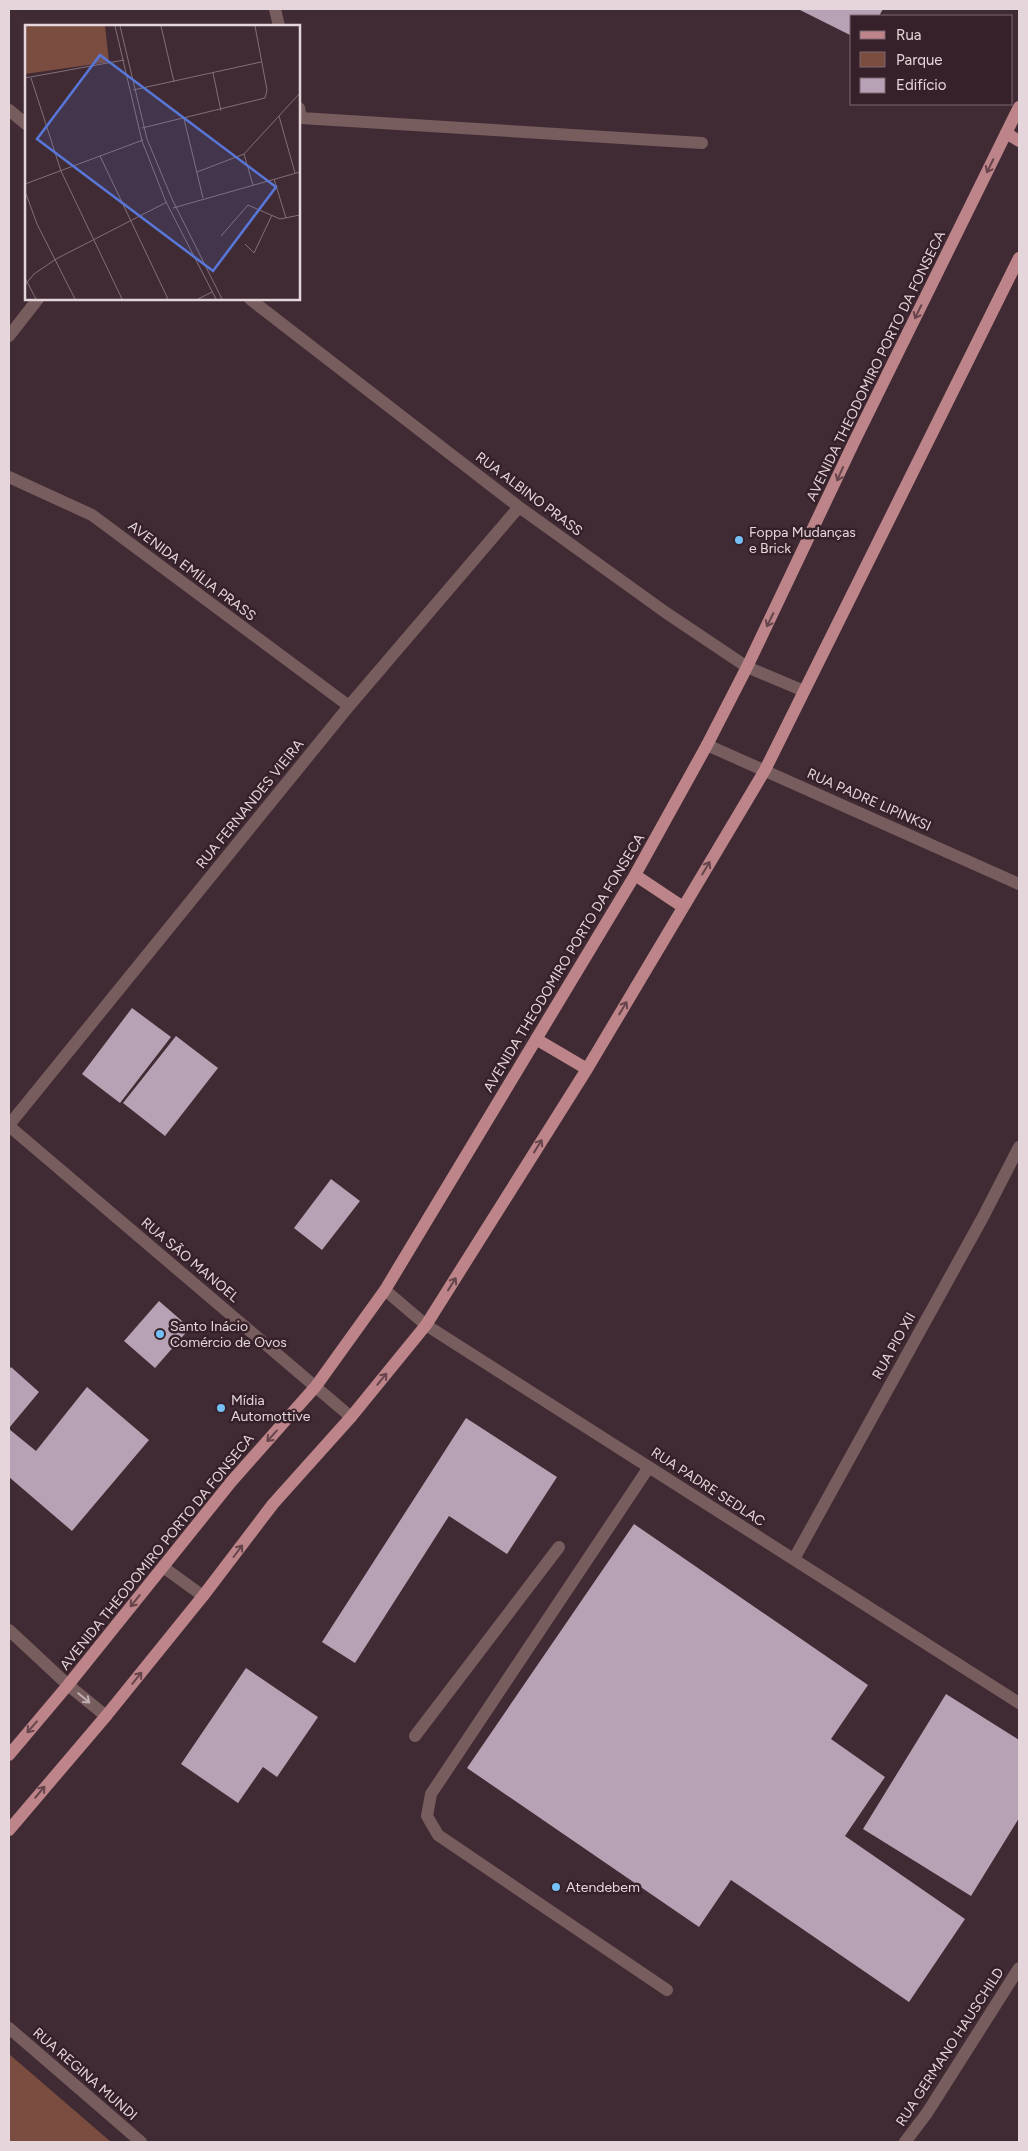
<svg xmlns="http://www.w3.org/2000/svg" width="1028" height="2151" font-family="Figtree,sans-serif">
	<rect width="100%" height="100%" fill="#402b34"/>
	<path fill="#7a4d40" d="M9 2054 111 2142H9Z"/>
	<path fill="#b6a2b4" d="M798 9H883L879 16H852V36Z
		M132 1008 171 1037 120 1103 82 1074Z
		M176 1036 218 1068 165 1136 123 1103Z
		M331 1179 360 1201 322 1250 294 1228Z
		M159 1301 190 1328 155 1368 124 1341Z
		M11 1367 39 1392 9 1428V1370Z
		M87 1387 149 1440 72 1531 9 1477V1429L36 1451Z
		M466 1418 557 1477 507 1554 449 1516 355 1663 322 1642Z
		M634 1524 868 1685 831 1739 885 1777 845 1836 965 1919 909 2002 731 1880 699 1927 467 1768Z
		M246 1668 318 1717 277 1777 263 1767 238 1803 181 1764Z
		M946 1694 1019 1740V1818L971 1896 863 1829Z"/>
	<g fill="none" stroke-linecap="round" stroke-linejoin="round">
		<path stroke="#785d5e" stroke-width="12" d="M275 9 279 26
			M299 108 301 118 702 143
			M9 110 26 124
			M250 299 519 507 665 612 747 667 804 691
			M9 336 38 299
			M9 477 92 515 349 706
			M707 745 1019 884
			M9 1125 349 706 519 507
			M9 1126 351 1417
			M385 1290 426 1325 1019 1703
			M649 1467 431 1794 427 1816 438 1835 667 1990
			M794 1559 983 1217 1019 1147
			M163 1567 203 1596
			M9 1630 68 1685 106 1716
			M415 1736 559 1547
			M9 2028 141 2142
			M905 2142 927 2113 1019 1968"/>
		<path stroke="#bd8589" stroke-width="12" d="M1006 133 1019 141
			M635 875 683 907
			M536 1039 587 1069
			M9 1755 68 1685 231 1482 316 1386 385 1290 635 875 707 745 747 667 854 442 1019 107
			M9 1830 106 1716 203 1596 273 1504 351 1417 426 1325 587 1069 765 770 1019 258"/>
	</g>
	<defs><path id="oneway-shaft" d="M-6 0H5M1.5-3L5.5 0L1.5 3" fill="none" stroke-width="1.6" stroke-linecap="round" stroke-linejoin="round" transform="scale(1.25)"/></defs>
	<g stroke="#65444b">
		<use href="#oneway-shaft" transform="translate(990 166) rotate(116)"/>
		<use href="#oneway-shaft" transform="translate(918 312) rotate(116)"/>
		<use href="#oneway-shaft" transform="translate(840 474) rotate(114)"/>
		<use href="#oneway-shaft" transform="translate(770 620) rotate(116)"/>
		<use href="#oneway-shaft" transform="translate(706 868) rotate(-59)"/>
		<use href="#oneway-shaft" transform="translate(623 1008) rotate(-59)"/>
		<use href="#oneway-shaft" transform="translate(538 1146) rotate(-58)"/>
		<use href="#oneway-shaft" transform="translate(452 1284) rotate(-58)"/>
		<use href="#oneway-shaft" transform="translate(382 1379) rotate(-51)"/>
		<use href="#oneway-shaft" transform="translate(272 1436) rotate(132)"/>
		<use href="#oneway-shaft" transform="translate(238 1551) rotate(-53)"/>
		<use href="#oneway-shaft" transform="translate(135 1601) rotate(129)"/>
		<use href="#oneway-shaft" transform="translate(137 1678) rotate(-51)"/>
		<use href="#oneway-shaft" transform="translate(32 1727) rotate(131)"/>
		<use href="#oneway-shaft" transform="translate(40 1792) rotate(-50)"/>
	</g>
	<use stroke="#beacaf" href="#oneway-shaft" transform="translate(84 1698) rotate(40)"/>
	<g fill="#75c0f6" stroke="#36212a" stroke-width="2">
		<circle cx="739" cy="540" r="5"/>
		<circle cx="160" cy="1334" r="5"/>
		<circle cx="221" cy="1408" r="5"/>
		<circle cx="556" cy="1887" r="5"/>
	</g>
	<g text-anchor="middle" dominant-baseline="central" stroke-width="5" stroke-linejoin="round" paint-order="stroke">
		<g font-size="14" fill="#e4d6db" stroke="#36212a">
			<text transform="translate(876 366) rotate(-64)">AVENIDA THEODOMIRO PORTO DA FONSECA</text>
			<text transform="translate(529 494) rotate(37)">RUA ALBINO PRASS</text>
			<text transform="translate(192 571) rotate(37)">AVENIDA EMÍLIA PRASS</text>
			<text transform="translate(869 800) rotate(24)">RUA PADRE LIPINKSI</text>
			<text transform="translate(250 804) rotate(-51)">RUA FERNANDES VIEIRA</text>
			<text transform="translate(564 963) rotate(-59)">AVENIDA THEODOMIRO PORTO DA FONSECA</text>
			<text transform="translate(190 1260) rotate(40)">RUA SÃO MANOEL</text>
			<text transform="translate(894 1346) rotate(-61)">RUA PIO XII</text>
			<text transform="translate(708 1487) rotate(33)">RUA PADRE SEDLAC</text>
			<text transform="translate(157 1552) rotate(-51)">AVENIDA THEODOMIRO PORTO DA FONSECA</text>
			<text transform="translate(950 2047) rotate(-57)">RUA GERMANO HAUSCHILD</text>
			<text transform="translate(85 2074) rotate(41)">RUA REGINA MUNDI</text>
		</g>
		<g font-size="14" fill="#e4d6db" stroke="#36212a" text-anchor="start">
			<text x="749" y="532">Foppa Mudanças<tspan x="749" dy="16">e Brick</tspan></text>
			<text x="170" y="1326">Santo Inácio<tspan x="170" dy="16">Comércio de Ovos</tspan></text>
			<text x="231" y="1400">Mídia<tspan x="231" dy="16">Automottive</tspan></text>
			<text x="566" y="1887">Atendebem</text>
		</g>
	</g>
	<g transform="translate(25 25)">
		<rect width="275" height="275" fill="#402b34"/>
		<path d="M0 1H80L84 37 0 49Z" fill="#7a4d40"/>
		<path fill="none" stroke="#826f77" stroke-width="1" d="M90 1 117 116 141 177 191 274M95 1 122 114 147 174 197 274M136 1 149 57M188 48 196 86M0 53 99 35M6 53 36 146 97 274M108 65 236 37M254 91 270 148M159 94 178 173M117 103 240 73 242 65 230 1M219 129 228 160M75 131 143 274M172 147 219 129 275 68M249 154 261 193M0 159 118 115M0 166 12 199 50 274M148 183 275 147M196 211 223 180 255 194 275 190M220 219 229 228 247 190M0 253 11 274M0 260 9 249 31 234 142 177M173 274 187 267"/>
		<path fill="#5977d9" fill-opacity="0.15" stroke="#5977d9" stroke-width="2.5" d="M75 30 251 162 188 246 12 114Z"/>
		<rect width="275" height="275" fill="none" stroke="#e4d6db" stroke-width="2.5"/>
	</g>
	<rect width="1028" height="2151" fill="none" stroke="#e4d6db" stroke-width="20"/>
	<rect x="850" y="15" width="162" height="90" fill="#36212a" stroke="#7c6971"/>
	<rect x="860" y="31" width="25" height="8" fill="#bd8589" stroke="#7c6971"/>
	<text x="896" y="40" font-size="15" fill="#e4d6db">Rua</text>
	<rect x="860" y="52" width="25" height="15" fill="#7a4d40" stroke="#7c6971"/>
	<text x="896" y="65" font-size="15" fill="#e4d6db">Parque</text>
	<rect x="860" y="78" width="25" height="15" fill="#b6a2b4" stroke="#7c6971"/>
	<text x="896" y="90" font-size="15" fill="#e4d6db">Edifício</text>
</svg>
